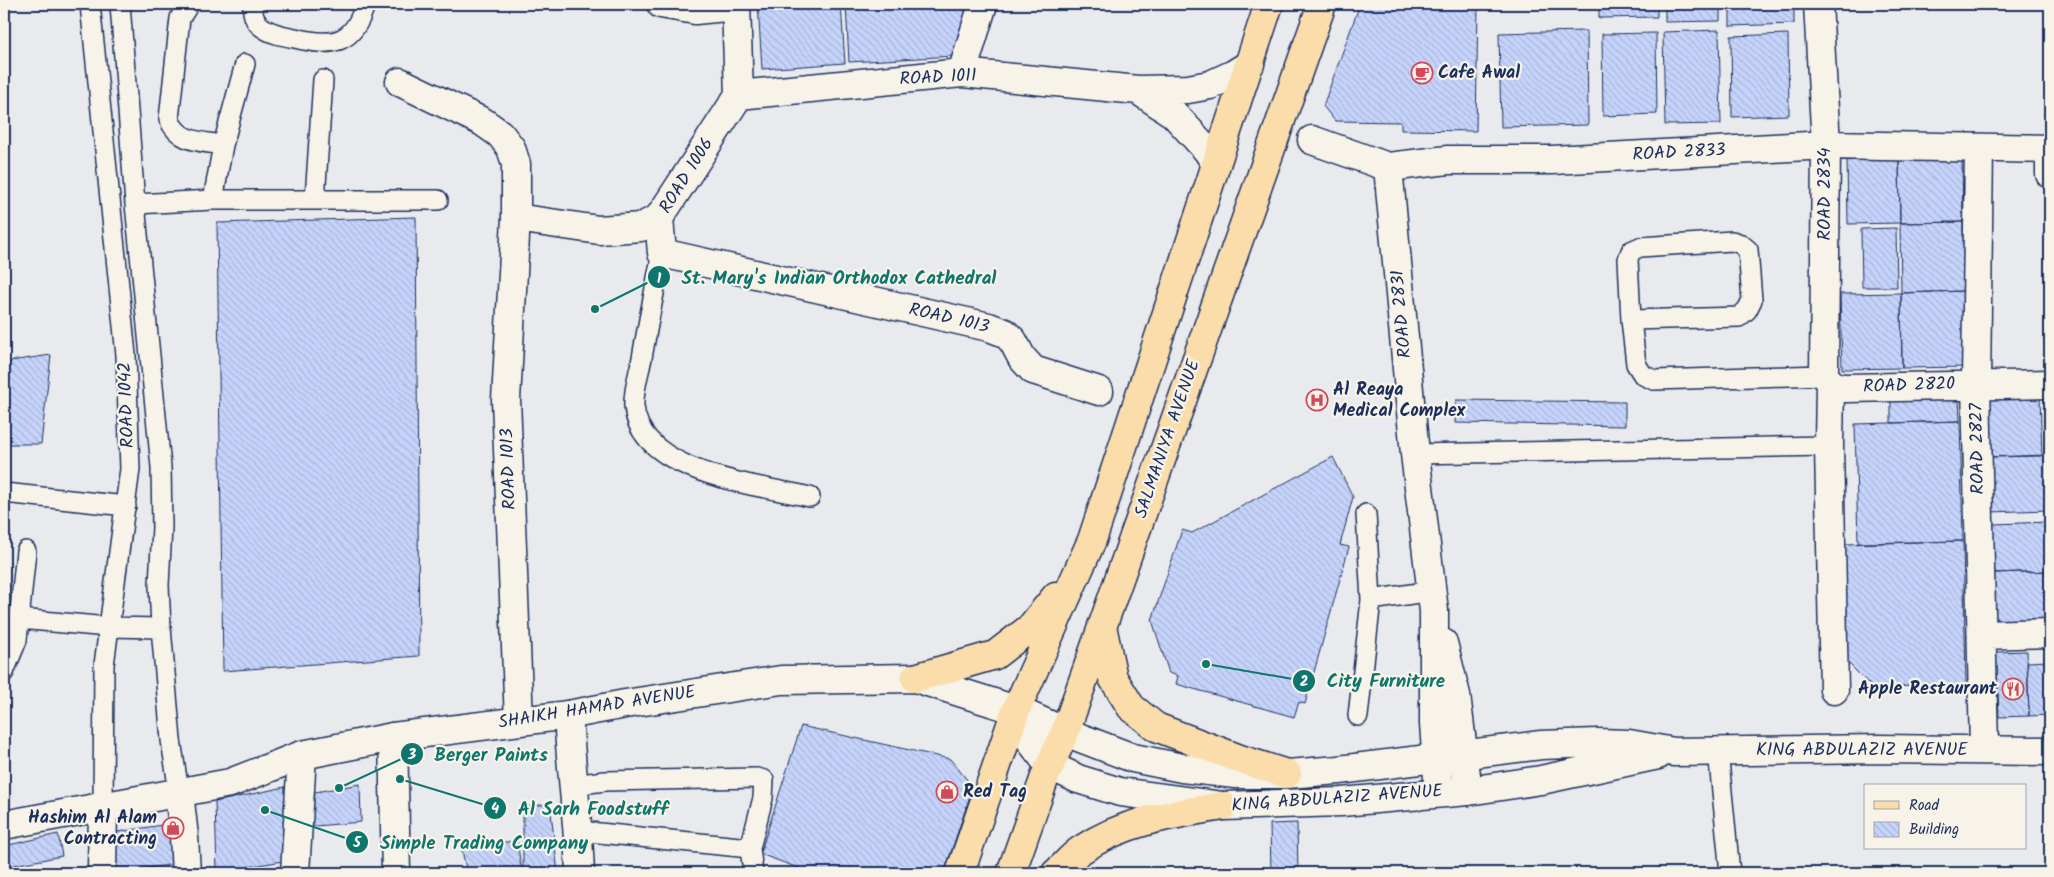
<svg xmlns="http://www.w3.org/2000/svg" width="2054" height="877" font-family="Kalam,sans-serif">
	<defs>
		<pattern id="building-back-hatch" width="6" height="6" patternUnits="userSpaceOnUse" patternTransform="scale(1.25)"><rect width="6" height="6" fill="#c6d4fb"/><path d="M-1 5l2 2M0 0l6 6M5-1l2 2" fill="none" stroke="#aab6da"/></pattern>
	</defs>
	<rect width="100%" height="100%" fill="#e8eaee"/>
	<filter id="ink" filterUnits="userSpaceOnUse"><feTurbulence type="fractalNoise" baseFrequency=".02" numOctaves="2"/><feDisplacementMap in="SourceGraphic" scale="10" xChannelSelector="R" yChannelSelector="G"/><feConvolveMatrix kernelMatrix="1 2 1 2 8 2 1 2 1" color-interpolation-filters="sRGB"/></filter>
	<g filter="url(#ink)">
		<path fill="url(#building-back-hatch)" stroke="#1b2f5e" d="M758 4H841L845 63 762 69Z
			M846 4H968L954 56 849 62Z
			M1360 4H1478L1476 131 1401 130V122L1335 121 1323 106Z
			M1599 4H1657V17L1599 18Z
			M1665 4H1720V21L1665 22Z
			M1730 4H1794V24L1730 26Z
			M1719 30 1721 124 1665 125 1663 32Z
			M1587 31 1588 125 1501 127 1499 33Z
			M1656 33 1657 114 1603 116 1602 34Z
			M1788 34 1789 115 1732 117 1731 36Z
			M1962 154 1963 222 1900 223 1899 156Z
			M1899 156 1900 223 1848 224 1847 157Z
			M416 217 419 656 223 671 217 223Z
			M1963 222 1964 291 1901 293 1900 223Z
			M1896 228 1897 287H1862L1861 229Z
			M1964 291 1966 367 1902 368 1901 293Z
			M1901 293 1902 368 1842 369 1840 294Z
			M51 355 41 444H4V362Z
			M2040 395 2042 456 1991 457 1990 396Z
			M1959 396 1960 421 1891 423V398Z
			M1456 400 1625 402V426L1455 423Z
			M1960 421 1963 541 1858 543 1855 424Z
			M2047 455 2049 510 1990 512 1988 457Z
			M1333 457 1353 497 1340 545 1349 547 1305 704 1299 702 1294 717 1176 684 1178 676 1169 673 1152 620 1182 530 1192 533Z
			M2050 522V571L1994 573 1993 524Z
			M1963 541 1966 685 1872 687 1846 661 1843 544Z
			M2050 571V627L1996 628 1994 573Z
			M2027 651 2029 716 1999 717 1996 652Z
			M2050 661V715L2029 716 2027 662Z
			M801 726 950 759 973 787 944 873H812L760 854Z
			M360 784 361 822 304 827V794Z
			M285 787 289 860 217 872 215 802Z
			M550 804 558 873H523V807Z
			M1297 823 1298 873H1271L1270 824Z
			M169 824 175 864 116 873 111 833Z
			M58 834 62 856 4 867V846Z
			M517 841 522 873H467L461 846Z
			M1201 868 1225 873H1163L1180 869Z"/>
		<g fill="none" stroke-linecap="round" stroke-linejoin="round">
			<g stroke="#1b2f5e" stroke-width="22">
				<path id="service" d="M90 4 126 355 130 469 104 665 103 807
					M120 4 135 204 161 467 162 527 159 585 161 628 171 740 179 792
					M189 4 180 18 169 119C179 143 200 141 223 145
					M253 4C252 12 254 22 262 27 271 34 284 36 295 38 332 47 354 45 365 4
					M315 199 323 80
					M213 200 223 145 245 64
					M135 204 213 200H438
					M662 253C655 288 648 323 642 358 639 373 633 391 634 406 639 474 759 485 810 497
					M1631 320 1739 317 1747 310 1752 300 1748 250 1741 244 1732 241 1640 247 1631 251 1628 259 1631 320 1636 364 1643 375 1654 380 1824 375
					M1415 454 1829 446
					M4 493 126 506
					M1366 514 1371 600
					M20 619 108 627 161 628
					M4 672 17 640 26 551
					M1358 716 1371 600 1432 591
					M1718 751 1730 873
					M572 785 605 781 757 778 764 780 763 798 750 848 753 873
					M579 831 750 848"/>
			</g>
			<g stroke="#1b2f5e" stroke-width="31">
				<path id="minor" d="M661 4 695 10 736 6
					M736 4 739 95 659 218 662 253 989 327 1005 333 1013 341 1022 358 1033 370 1099 391
					M1818 4 1826 145 1824 375C1831 385 1836 388 1848 388L2050 384
					M962 73 983 4
					M400 82 483 122 500 134 511 148 516 164V218L506 400 519 721
					M1138 90 1174 114 1207 150 1216 164
					M739 95 962 73 1138 90 1188 89 1210 85 1234 74 1250 64
					M1312 140 1388 167 1448 160H1552L1826 145 2050 149
					M1979 148 1976 384 1984 749
					M2050 149V174
					M1388 167 1415 454 1434 611V724L1439 793
					M516 218 599 230 641 227 659 218
					M1830 383 1829 446 1834 690
					M1982 635 2050 633
					M1443 643 1456 695 1468 791
					M568 715C571 768 578 820 580 873
					M393 737 396 873
					M179 792 184 837 186 873
					M102 873 103 807
					M295 873 302 755"/>
			</g>
			<g stroke="#1b2f5e" stroke-width="31">
				<path id="tertiary" d="M1016 710 1032 743 1049 765 1078 779 1120 792 1223 806 1341 802 1468 791 1541 780 1658 755
					M4 825 230 783 302 755 393 737 568 715 625 704 781 680 915 678 1016 710 1065 732 1133 758 1182 768 1235 774H1287L1339 770 1541 745 1597 743 1629 744 1674 752 1881 749 2050 751"/>
			</g>
			<g stroke="#1b2f5e" stroke-width="31">
				<path id="primary" d="M1102 626 1113 678 1131 707 1156 727 1240 759 1287 774
					M915 678 995 655 1030 628 1056 596
					M960 873 1016 710 1092 540 1269 4
					M1011 873 1046 774 1065 732 1322 4
					M1056 873C1064 866 1072 856 1081 850 1124 821 1173 814 1223 806"/>
			</g>
			<use href="#service" stroke="#f7f3e8" stroke-width="19"/>
			<use href="#minor" stroke="#f7f3e8" stroke-width="28"/>
			<use href="#tertiary" stroke="#f7f3e8" stroke-width="28"/>
			<use href="#primary" stroke="#fbddab" stroke-width="28"/>
		</g>
	</g>
	<defs>
		<g id="cafe-ring" transform="scale(1.125)"><circle r="9.5" fill="#f7f3e8" stroke="#d1495b" stroke-width="1.5"/><path d="M-5.5-4.5H6V0H3Q3 3.5 0 3.5H-2.5Q-5.5 3.5-5.5 0ZM3-3.2v2h1.7v-2ZM-6 4.5H4V6H-6Z" fill="#d1495b"/></g>
		<g id="hospital-ring" transform="scale(1.125)"><circle r="9.5" fill="#f7f3e8" stroke="#d1495b" stroke-width="1.5"/><path d="M-5-5h3v3.5h4V-5h3V5h-3V1.5h-4V5h-3Z" fill="#d1495b"/></g>
		<g id="restaurant-ring" transform="scale(1.125)"><circle r="9.5" fill="#f7f3e8" stroke="#d1495b" stroke-width="1.5"/><path d="M-5-6h1v4h1v-4h1v4h1v-4h1v5L-1.5 .5V6h-2V.5L-5-1ZM5-6V6H3V1.5H1.5Q1.5-4 5-6Z" fill="#d1495b"/></g>
		<g id="shop-ring" transform="scale(1.125)"><circle r="9.5" fill="#f7f3e8" stroke="#d1495b" stroke-width="1.5"/><path d="M-5-2.5h2.3a2.7 3.5 0 0 1 5.4 0H5L5.5 6h-11ZM-1.5-2.5h3a1.5 2.3 0 0 0-3 0Z" fill="#d1495b"/></g>
	</defs>
	<g fill-rule="evenodd">
		<use href="#cafe-ring" x="1422" y="73"/>
		<use href="#hospital-ring" x="1317" y="400"/>
		<use href="#restaurant-ring" x="2013" y="689"/>
		<use href="#shop-ring" x="947" y="792"/>
		<use href="#shop-ring" x="173" y="828"/>
	</g>
	<g text-anchor="middle" dominant-baseline="central" stroke-width="4.5" stroke-linejoin="round" paint-order="stroke">
		<g font-size="18" font-weight="bold" fill="#1b2f5e" stroke="#f7f3e8" text-anchor="start">
			<text x="1438" y="73">Cafe Awal</text>
			<text x="1333" y="390">Al Reaya<tspan x="1333" dy="21">Medical Complex</tspan></text>
			<text x="1997" y="689" text-anchor="end">Apple Restaurant</text>
			<text x="963" y="792">Red Tag</text>
			<text x="157" y="818" text-anchor="end">Hashim Al Alam<tspan x="157" dy="21">Contracting</tspan></text>
		</g>
		<g font-size="18" fill="#1b2f5e" stroke="#f7f3e8">
			<text transform="translate(938 78) rotate(-3)">ROAD 1011</text>
			<text transform="translate(1679 153) rotate(-3)">ROAD 2833</text>
			<text transform="translate(687 176) rotate(-58)">ROAD 1006</text>
			<text transform="translate(1825 194) rotate(-90)">ROAD 2834</text>
			<text transform="translate(1402 314) rotate(-95)">ROAD 2831</text>
			<text transform="translate(949 319) rotate(13)">ROAD 1013</text>
			<text transform="translate(1909 386) rotate(-2)">ROAD 2820</text>
			<text transform="translate(127 405) rotate(-92)">ROAD 1042</text>
			<text transform="translate(1168 439) rotate(-71)">SALMANIYA AVENUE</text>
			<text transform="translate(1978 449) rotate(-91)">ROAD 2827</text>
			<text transform="translate(509 469) rotate(-92)">ROAD 1013</text>
			<text transform="translate(597 708) rotate(-9)">SHAIKH HAMAD AVENUE</text>
			<text x="1862" y="750">KING ABDULAZIZ AVENUE</text>
			<text transform="translate(1337 799) rotate(-4)">KING ABDULAZIZ AVENUE</text>
		</g>
	</g>
	<path fill="none" stroke="#0f766e" stroke-width="2" d="M595 309L659 277M1206 664L1304 681M339 788L412 754M400 779L495 808M265 810L357 842"/>
	<g fill="#0f766e" stroke="#f7f3e8" stroke-width="2">
		<circle cx="595" cy="309" r="5"/>
		<circle cx="1206" cy="664" r="5"/>
		<circle cx="339" cy="788" r="5"/>
		<circle cx="400" cy="779" r="5"/>
		<circle cx="265" cy="810" r="5"/>
		<circle cx="659" cy="277" r="12"/>
		<circle cx="1304" cy="681" r="12"/>
		<circle cx="412" cy="754" r="12"/>
		<circle cx="495" cy="808" r="12"/>
		<circle cx="357" cy="842" r="12"/>
	</g>
	<g font-size="15" text-anchor="middle" font-weight="bold" fill="#fff">
		<text x="659" y="283">1</text>
		<text x="1304" y="686">2</text>
		<text x="412" y="759">3</text>
		<text x="495" y="813">4</text>
		<text x="357" y="847">5</text>
	</g>
	<g font-size="19" text-anchor="middle" font-weight="bold" fill="#0f766e" stroke="#f7f3e8" stroke-width="4.5" stroke-linejoin="round" paint-order="stroke">
		<text x="839" y="284">St. Mary's Indian Orthodox Cathedral</text>
		<text x="1386" y="687">City Furniture</text>
		<text x="491" y="761">Berger Paints</text>
		<text x="593" y="815">Al Sarh Foodstuff</text>
		<text x="484" y="849">Simple Trading Company</text>
	</g>
	<rect width="2054" height="877" fill="none" stroke="#f7f3e8" stroke-width="20"/>
	<rect x="10" y="10" width="2034" height="857" fill="none" stroke="#1b2f5e" stroke-width="2" filter="url(#ink)"/>
	<rect x="1864" y="784" width="162" height="65" fill="#f7f3e8" stroke="#9fa5b1"/>
	<rect x="1874" y="801" width="25" height="8" fill="#fbddab" stroke="#9fa5b1"/>
	<text x="1909" y="810" font-size="15" fill="#1b2f5e">Road</text>
	<rect x="1874" y="822" width="25" height="15" fill="url(#building-back-hatch)" stroke="#9fa5b1"/>
	<text x="1909" y="834" font-size="15" fill="#1b2f5e">Building</text>
</svg>
